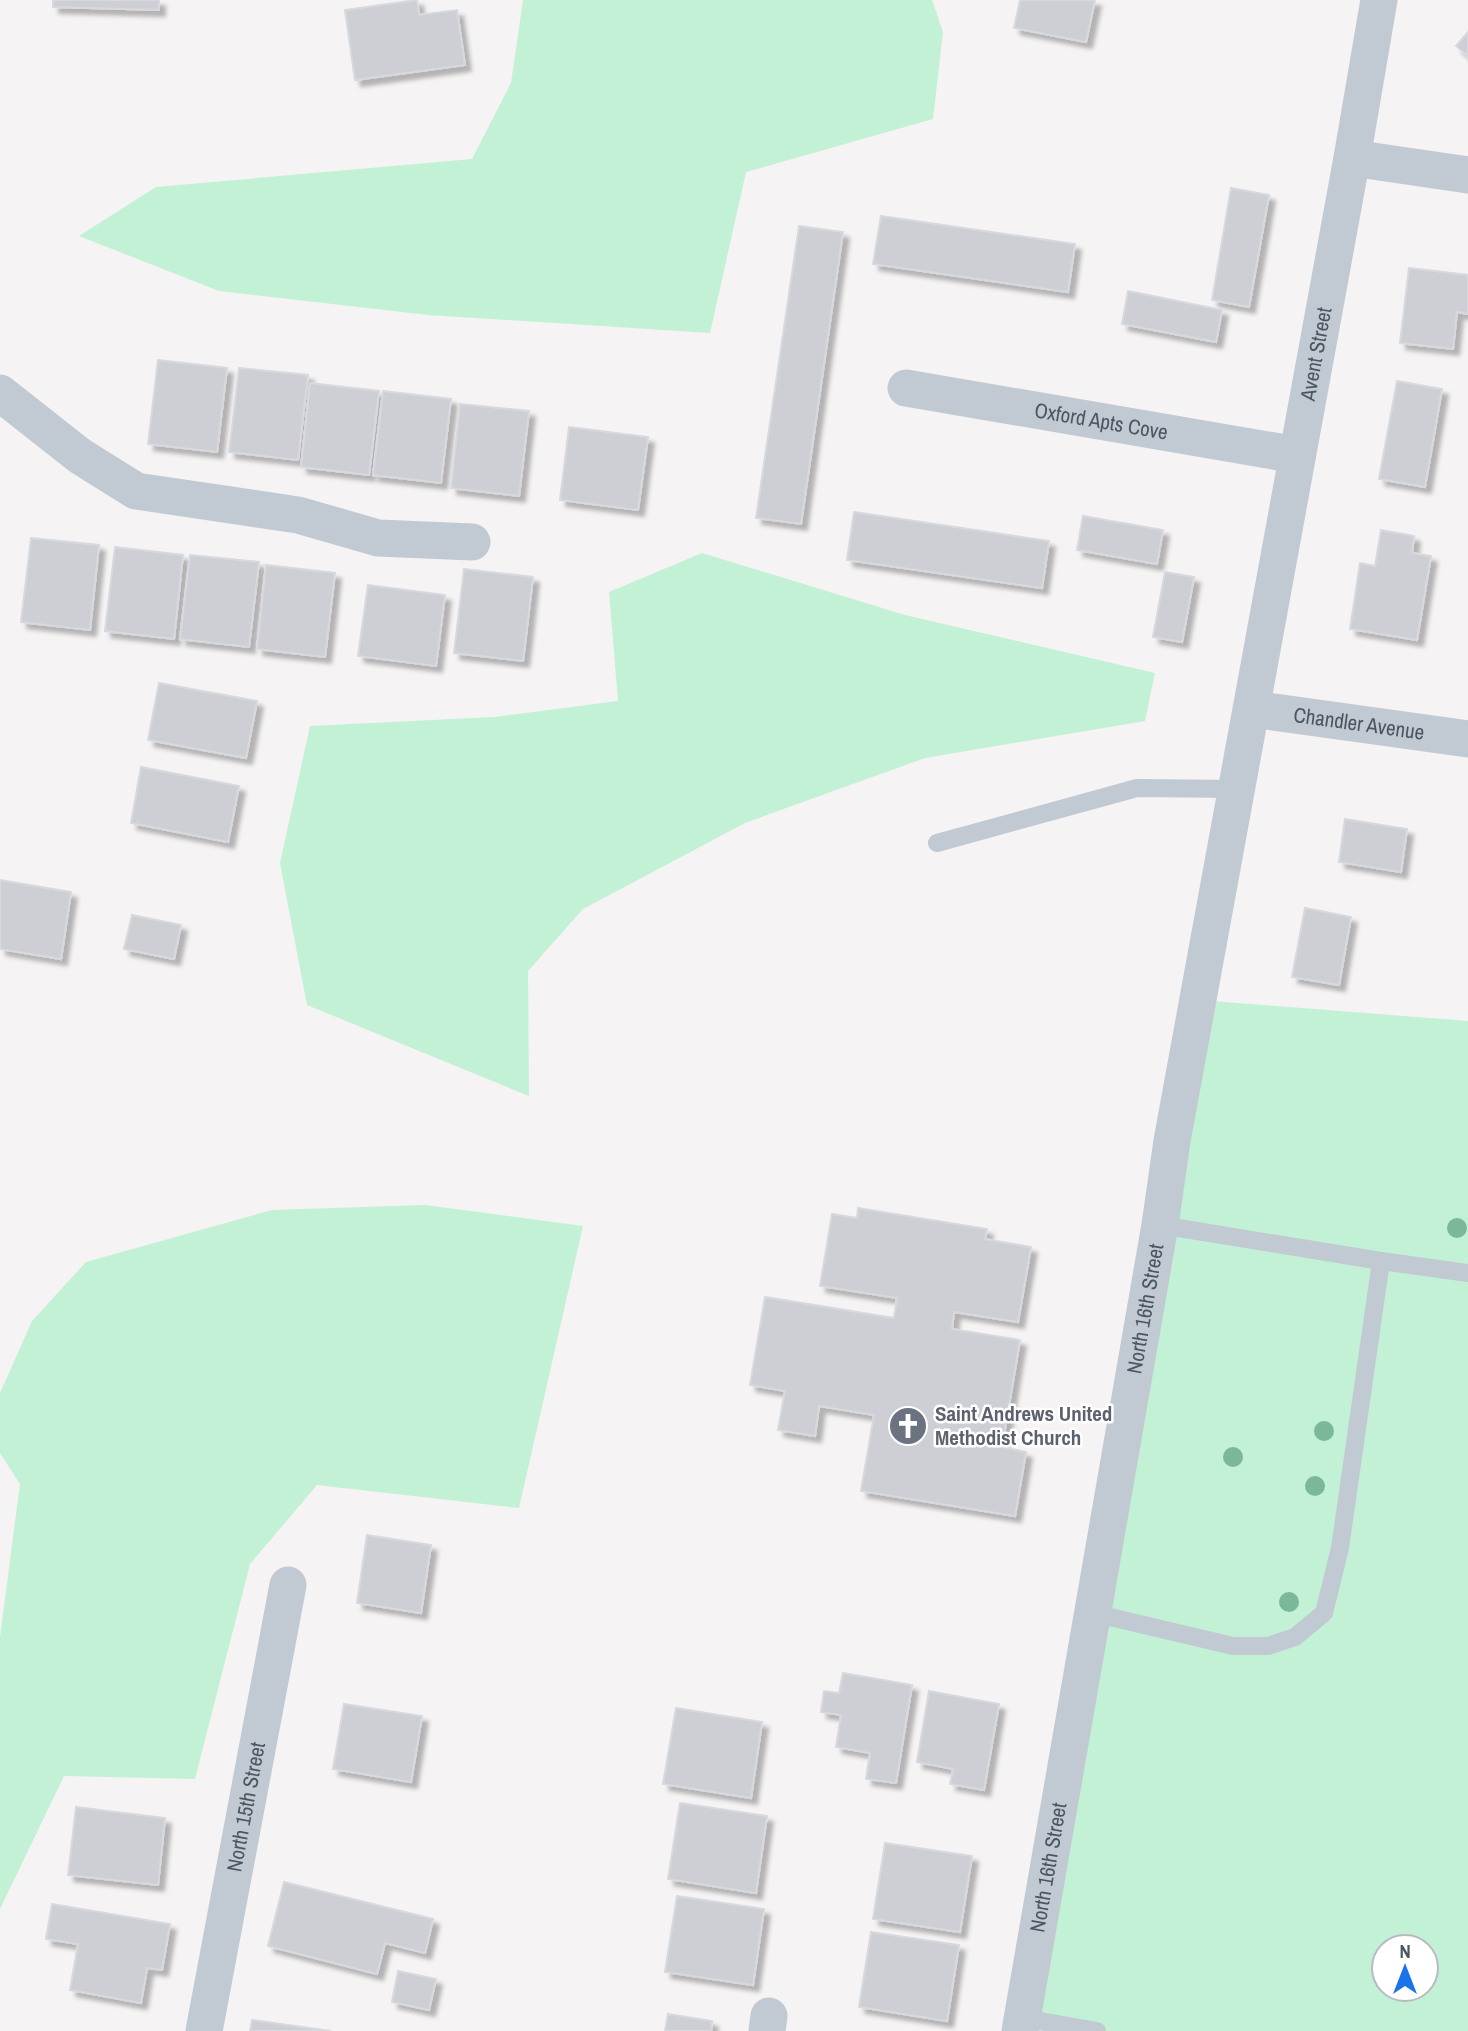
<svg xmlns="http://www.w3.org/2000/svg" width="1468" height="2031" viewBox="0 0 1468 2031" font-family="'Archivo Narrow',sans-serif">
<defs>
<filter id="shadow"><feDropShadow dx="6" dy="6" stdDeviation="2" flood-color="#0004"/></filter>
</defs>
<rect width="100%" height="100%" fill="#f5f3f3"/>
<g fill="#c3f1d5" fill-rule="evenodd">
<path d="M 523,0 L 932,0 L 943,32 L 933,119 L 746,172 L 710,333 L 428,315 L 219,291 L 79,236 L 156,187 L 472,159 L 511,83 Z"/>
<path d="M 702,553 L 905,615 L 1155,673 L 1145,721 L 925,758 L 745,823 L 583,909 L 528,971 L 529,1096 L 307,1005 L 280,863 L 310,726 L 494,717 L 618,701 L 609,592 Z"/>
<path d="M 1199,1000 L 1468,1021 L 1468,2031 L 1020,2031 ZM 1384,1947 L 1426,1947 L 1426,1989 L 1384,1989 Z"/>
<path d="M 425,1205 L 583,1226 L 519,1508 L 317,1485 L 250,1564 L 195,1779 L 64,1776 L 0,1909 L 0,1637 L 20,1484 L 0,1453 L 0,1393 L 32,1321 L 86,1262 L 272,1210 Z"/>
</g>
<g fill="#cdcfd5" stroke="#d7d9de" stroke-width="2" filter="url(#shadow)">
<path d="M 53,0 L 159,0 L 159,10 L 53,7 Z"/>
<path d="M 417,0 L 419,15 L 457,10 L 465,65 L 355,80 L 345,10 Z"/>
<path d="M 1020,0 L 1095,0 L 1086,42 L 1014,28 Z"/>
<path d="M 1468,32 L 1468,56 L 1456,46 Z"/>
<path d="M 1231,188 L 1269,195 L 1249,307 L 1212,300 Z"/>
<path d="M 881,216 L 1075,244 L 1068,292 L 873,264 Z"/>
<path d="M 799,226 L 843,232 L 801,524 L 756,518 Z"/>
<path d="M 1409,268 L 1468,275 L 1468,314 L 1457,312 L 1453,349 L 1400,343 Z"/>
<path d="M 1128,291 L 1222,310 L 1216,342 L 1122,324 Z"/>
<path d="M 158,360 L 227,368 L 217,452 L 148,444 Z"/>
<path d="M 239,368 L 308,375 L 298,460 L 229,452 Z"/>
<path d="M 1397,381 L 1442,389 L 1425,487 L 1379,479 Z"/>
<path d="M 310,383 L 379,391 L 369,475 L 301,467 Z"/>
<path d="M 383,391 L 451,399 L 441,483 L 373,475 Z"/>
<path d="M 460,404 L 529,411 L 519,496 L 451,488 Z"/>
<path d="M 569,427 L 648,437 L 638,510 L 560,500 Z"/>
<path d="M 854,512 L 1049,541 L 1042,588 L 847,560 Z"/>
<path d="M 1083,516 L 1163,530 L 1157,564 L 1077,550 Z"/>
<path d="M 1381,530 L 1414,536 L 1412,553 L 1431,556 L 1417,640 L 1350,629 L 1360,563 L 1375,566 Z"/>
<path d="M 31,538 L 99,545 L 90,630 L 21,622 Z"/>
<path d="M 115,547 L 183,555 L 174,639 L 105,631 Z"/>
<path d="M 190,555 L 259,562 L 249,647 L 180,639 Z"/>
<path d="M 266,565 L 335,573 L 325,657 L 257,649 Z"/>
<path d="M 464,569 L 533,577 L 523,661 L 454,653 Z"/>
<path d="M 1165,572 L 1194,577 L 1182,642 L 1153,637 Z"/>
<path d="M 368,585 L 445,595 L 436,666 L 358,656 Z"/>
<path d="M 159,683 L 257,701 L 246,758 L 148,740 Z"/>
<path d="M 141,767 L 239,786 L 228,842 L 131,823 Z"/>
<path d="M 1345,819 L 1407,829 L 1401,872 L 1339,862 Z"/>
<path d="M 0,880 L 71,892 L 61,959 L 0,949 Z"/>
<path d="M 1305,908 L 1351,917 L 1339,985 L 1292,977 Z"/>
<path d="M 132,915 L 181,925 L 174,959 L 124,949 Z"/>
<path d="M 858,1208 L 987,1229 L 985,1239 L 1031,1247 L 1018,1322 L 954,1312 L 952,1329 L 1020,1340 L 1002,1447 L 1026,1452 L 1015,1516 L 861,1491 L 874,1415 L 819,1406 L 815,1436 L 778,1430 L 785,1391 L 750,1385 L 765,1297 L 894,1318 L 897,1298 L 820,1286 L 832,1214 L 857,1218 Z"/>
<path d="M 367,1535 L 431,1545 L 421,1613 L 357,1603 Z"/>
<path d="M 843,1673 L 912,1685 L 896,1783 L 866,1779 L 870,1753 L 836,1747 L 841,1715 L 821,1712 L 824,1691 L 839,1693 Z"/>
<path d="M 929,1691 L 999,1704 L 984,1790 L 950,1784 L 953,1769 L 917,1762 Z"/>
<path d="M 344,1704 L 422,1716 L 411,1782 L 333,1769 Z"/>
<path d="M 676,1708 L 762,1722 L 751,1798 L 663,1784 Z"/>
<path d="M 680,1803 L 767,1816 L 756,1893 L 668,1879 Z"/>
<path d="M 76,1807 L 165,1818 L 158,1885 L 68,1875 Z"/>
<path d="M 885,1843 L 972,1856 L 960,1932 L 873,1919 Z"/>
<path d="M 284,1882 L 433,1919 L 425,1953 L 385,1943 L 377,1974 L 268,1946 Z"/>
<path d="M 677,1896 L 764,1909 L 753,1985 L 665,1972 Z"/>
<path d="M 52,1904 L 170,1924 L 162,1970 L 147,1968 L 141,2003 L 70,1990 L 78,1944 L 46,1939 Z"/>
<path d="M 871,1932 L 959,1945 L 947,2021 L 859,2007 Z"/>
<path d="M 398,1971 L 436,1979 L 429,2010 L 392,2002 Z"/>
<path d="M 668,2014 L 712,2021 L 711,2031 L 665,2031 Z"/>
<path d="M 252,2020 L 331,2031 L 250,2031 Z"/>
</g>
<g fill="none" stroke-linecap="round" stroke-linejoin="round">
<g stroke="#c1cad2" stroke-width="18">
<path d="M 937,843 L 1137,788 L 1237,789"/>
<path d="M 1160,1225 L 1381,1261 L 1468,1273"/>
<path d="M 1093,1613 L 1233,1646 L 1268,1646 L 1295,1637 L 1324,1613 L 1340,1548 L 1381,1261"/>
<path d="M 1023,2018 L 1097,2031"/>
</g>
<g stroke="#c1cad2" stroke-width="37">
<path d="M 1352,158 L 1468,175"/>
<path id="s1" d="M 906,388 L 1297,455"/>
<path d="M 0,393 L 80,456 L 136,491 L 298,515 L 378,538 L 472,542"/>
<path id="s2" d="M 1252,709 L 1468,739"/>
<path id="s3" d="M 204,2031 L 288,1585"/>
<path d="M 767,2031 L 769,2016"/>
<path id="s4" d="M 1020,2031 L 1160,1225 L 1172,1141 L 1352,158 L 1379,0"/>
</g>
</g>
<g fill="#7bb799">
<circle cx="1457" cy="1228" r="10"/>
<circle cx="1324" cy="1431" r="10"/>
<circle cx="1233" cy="1457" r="10"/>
<circle cx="1315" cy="1486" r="10"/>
<circle cx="1289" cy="1602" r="10"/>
</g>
<defs>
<symbol id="church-disc" viewBox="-11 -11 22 22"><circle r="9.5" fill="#6b7280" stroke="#fff"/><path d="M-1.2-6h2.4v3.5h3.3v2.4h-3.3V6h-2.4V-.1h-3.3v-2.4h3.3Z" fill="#fff"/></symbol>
</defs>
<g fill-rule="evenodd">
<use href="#church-disc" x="886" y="1404" width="44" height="44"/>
</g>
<g text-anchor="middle" stroke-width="5" stroke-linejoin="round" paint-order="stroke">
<g font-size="21" fill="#4a5661" stroke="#fff">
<text dy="7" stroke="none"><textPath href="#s4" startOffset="1703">Avent Street</textPath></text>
<text dy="7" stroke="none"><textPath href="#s1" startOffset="198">Oxford Apts Cove</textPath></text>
<text dy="7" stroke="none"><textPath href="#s2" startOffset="108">Chandler Avenue</textPath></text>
<text dy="7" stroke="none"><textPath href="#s4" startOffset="733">North 16th Street</textPath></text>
<text dy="7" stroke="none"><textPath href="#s3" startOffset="228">North 15th Street</textPath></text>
<text dy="7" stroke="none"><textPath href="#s4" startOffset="166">North 16th Street</textPath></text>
</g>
<g font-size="21" font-weight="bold" fill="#5b616d" stroke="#fff" text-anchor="start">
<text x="935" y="1421">Saint Andrews United<tspan x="935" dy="24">Methodist Church</tspan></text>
</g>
</g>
<g transform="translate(1405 1968)"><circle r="33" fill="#ffffff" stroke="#b7bbc0" stroke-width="2"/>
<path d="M0-5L12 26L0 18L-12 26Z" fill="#1a73e8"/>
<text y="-10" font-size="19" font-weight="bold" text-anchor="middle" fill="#4a5661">N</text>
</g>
</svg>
